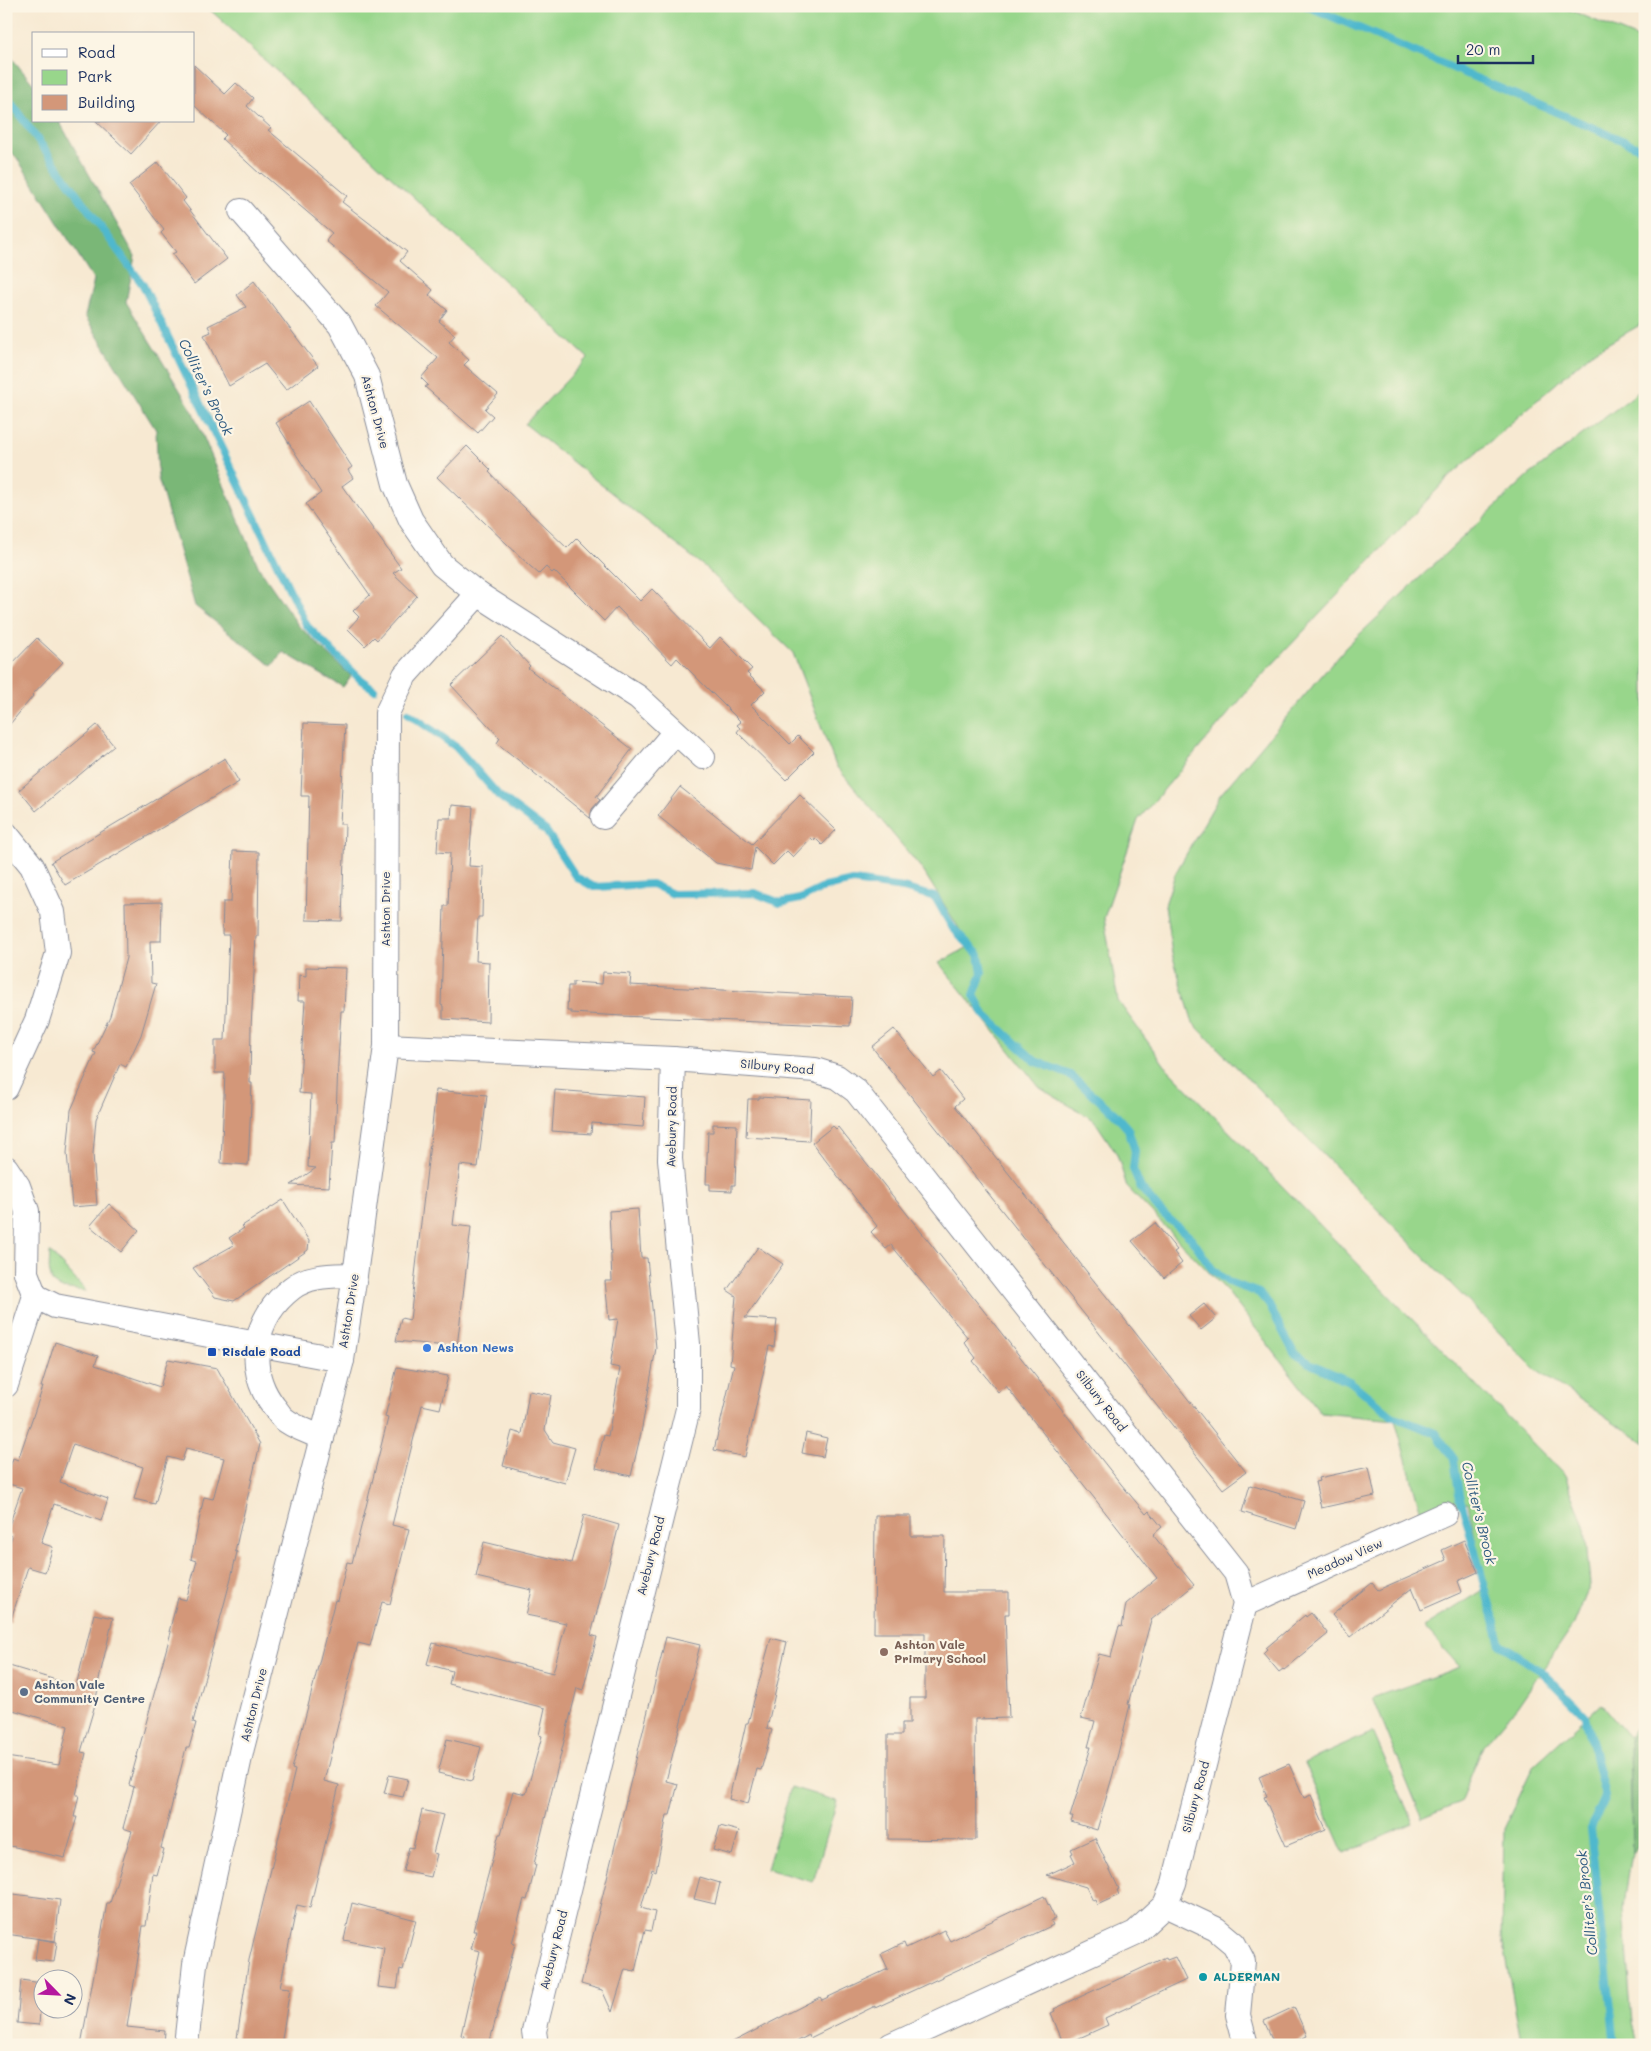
<svg xmlns="http://www.w3.org/2000/svg" width="1651" height="2051" viewBox="0 0 1651 2051" font-family="Mali,sans-serif">
<rect width="100%" height="100%" fill="#fcf5e5"/>
<filter id="ink" filterUnits="userSpaceOnUse"><feTurbulence type="fractalNoise" baseFrequency=".02" numOctaves="2"/><feDisplacementMap in="SourceGraphic" scale="10" xChannelSelector="R" yChannelSelector="G"/><feConvolveMatrix kernelMatrix="1 2 1 2 8 2 1 2 1" color-interpolation-filters="sRGB"/></filter>
<filter id="wash" filterUnits="userSpaceOnUse"><feTurbulence type="fractalNoise" baseFrequency=".0096" numOctaves="4" result="noise"/><feDisplacementMap in="SourceGraphic" scale="20" xChannelSelector="R" yChannelSelector="G"/><feGaussianBlur stdDeviation="1.12" result="paint"/><feColorMatrix in="noise" values="0 0 0 0 0 0 0 0 0 0 0 0 0 0 0 0 0 1.4 0 .05"/><feComposite in="paint" operator="in"/></filter>
<g filter="url(#wash)">
<rect width="100%" height="100%" fill="#f7e9d2"/>
<g fill="#98d68b" stroke="#5a8274">
<path d="M 206,6 L 1560,6 L 1645,41 L 1645,322 L 1590,354 L 1448,478 L 1252,686 L 1138,820 L 1104,918 L 1118,1001 L 1166,1067 L 1565,1476 L 1585,1528 L 1590,1585 L 1574,1624 L 1517,1707 L 1483,1746 L 1460,1802 L 1422,1818 L 1373,1698 L 1460,1667 L 1424,1627 L 1485,1589 L 1468,1503 L 1421,1513 L 1395,1420 L 1321,1413 L 1226,1290 L 1127,1187 L 1117,1154 L 1094,1120 L 1040,1088 L 939,963 L 970,946 L 922,869 L 836,766 L 793,653 L 706,568 L 525,424 L 588,358 Z"/>
<path d="M 1645,387 L 1645,1443 L 1536,1370 L 1193,1023 L 1172,954 L 1165,905 L 1175,874 L 1220,795 L 1346,647 L 1528,476 Z"/>
<path d="M 50,1252 L 86,1291 L 60,1288 L 52,1282 L 49,1269 Z"/>
<path d="M 1601,1704 L 1629,1737 L 1645,1713 L 1645,1732 L 1630,1738 L 1632,1854 L 1623,1909 L 1632,2022 L 1637,2045 L 1522,2045 L 1502,1939 L 1504,1829 L 1534,1765 Z"/>
<path d="M 1373,1732 L 1413,1823 L 1344,1854 L 1304,1763 Z"/>
<path d="M 791,1787 L 837,1801 L 813,1882 L 767,1869 Z"/>
</g>
<g fill="#7ab777" stroke="#4a736a">
<path d="M 6,51 L 34,85 L 34,121 L 59,121 L 135,256 L 126,302 L 192,410 L 259,568 L 298,625 L 351,676 L 343,687 L 283,652 L 272,666 L 195,606 L 158,478 L 156,430 L 85,316 L 94,280 L 17,158 L 6,147 Z"/>
<path d="M 1645,1732 L 1645,1838 L 1632,1854 L 1630,1737 Z"/>
</g>
<g fill="none" stroke-linecap="round" stroke-linejoin="round">
<g stroke="#4fb8cd" stroke-width="8">
<path d="M 1307,6 L 1645,150"/>
<path d="M 6,96 L 143,285 L 307,626 L 361,680 L 374,689"/>
<path d="M 408,713 L 456,747 L 499,796 L 546,831 L 576,877 L 594,887 L 652,884 L 673,894 L 755,893 L 780,903 L 800,899 L 825,887 L 853,881 L 903,888 L 935,897 L 952,927 L 979,955 L 982,973 L 974,995 L 984,1014 L 1035,1061 L 1070,1075 L 1114,1113 L 1128,1129 L 1135,1151 L 1133,1169 L 1141,1188 L 1160,1211 L 1192,1239 L 1213,1270 L 1228,1282 L 1259,1293 L 1269,1305 L 1294,1353 L 1311,1364 L 1351,1382 L 1392,1416 L 1436,1433 L 1454,1459 L 1459,1494 L 1501,1645 L 1541,1671 L 1585,1716 L 1605,1796 L 1591,1829 L 1615,2045"/>
</g>
</g>
<g id="blocks">
<g fill="#d39779">
<path d="M 194,65 L 225,94 L 236,83 L 253,98 L 247,106 L 271,128 L 268,130 L 347,196 L 342,202 L 407,252 L 400,261 L 433,290 L 429,295 L 447,310 L 439,321 L 455,335 L 449,342 L 469,360 L 464,365 L 498,394 L 485,409 L 493,416 L 478,433 L 425,387 L 428,385 L 421,378 L 438,358 L 376,306 L 388,292 L 326,241 L 332,233 L 261,173 L 260,174 L 222,139 L 226,135 L 194,105 Z"/>
<path d="M 96,121 L 161,121 L 131,154 Z"/>
<path d="M 158,162 L 186,198 L 183,201 L 227,259 L 194,284 L 172,254 L 176,252 L 161,233 L 164,230 L 129,185 Z"/>
<path d="M 254,281 L 318,366 L 286,390 L 265,364 L 229,386 L 204,335 L 211,332 L 208,326 L 246,307 L 237,295 Z"/>
<path d="M 309,401 L 352,467 L 348,470 L 353,478 L 342,486 L 401,568 L 393,573 L 417,596 L 377,640 L 374,637 L 365,646 L 348,629 L 359,617 L 353,611 L 370,595 L 306,504 L 321,493 L 276,423 Z"/>
<path d="M 467,446 L 491,470 L 489,472 L 505,489 L 567,548 L 577,538 L 640,601 L 652,589 L 710,648 L 720,637 L 752,669 L 747,673 L 765,691 L 751,705 L 790,744 L 798,736 L 814,752 L 786,780 L 737,732 L 740,728 L 737,725 L 741,722 L 677,658 L 672,664 L 617,607 L 604,621 L 554,571 L 552,573 L 546,567 L 539,574 L 530,566 L 437,477 Z"/>
<path d="M 502,636 L 530,666 L 528,668 L 632,749 L 596,797 L 600,800 L 592,809 L 590,818 L 497,743 L 500,738 L 451,685 Z"/>
<path d="M 37,638 L 63,662 L 32,695 L 33,696 L 6,729 L 6,670 Z"/>
<path d="M 304,723 L 345,725 L 340,824 L 345,824 L 342,921 L 306,920 L 309,796 L 301,796 Z"/>
<path d="M 97,725 L 114,746 L 36,811 L 19,790 Z"/>
<path d="M 225,758 L 239,782 L 65,885 L 51,862 Z"/>
<path d="M 680,787 L 752,844 L 800,795 L 836,830 L 822,845 L 815,838 L 814,841 L 811,838 L 793,857 L 787,851 L 773,865 L 755,847 L 751,870 L 716,863 L 658,816 Z"/>
<path d="M 452,805 L 473,807 L 469,866 L 483,867 L 482,917 L 478,917 L 476,961 L 489,962 L 488,1022 L 443,1019 L 443,1006 L 441,1005 L 444,906 L 448,906 L 450,853 L 437,852 L 439,818 L 451,818 Z"/>
<path d="M 233,851 L 259,852 L 258,936 L 256,936 L 251,1027 L 250,1083 L 252,1083 L 248,1165 L 221,1163 L 225,1073 L 215,1073 L 215,1040 L 225,1040 L 229,935 L 222,935 L 223,902 L 231,902 Z"/>
<path d="M 162,902 L 161,941 L 150,941 L 151,983 L 156,984 L 141,1035 L 126,1067 L 120,1064 L 96,1119 L 93,1154 L 97,1205 L 72,1207 L 67,1153 L 71,1110 L 96,1053 L 93,1052 L 110,1016 L 126,958 L 125,903 Z"/>
<path d="M 306,967 L 346,968 L 344,1011 L 341,1011 L 338,1063 L 335,1143 L 332,1143 L 329,1187 L 291,1185 L 316,1168 L 308,1167 L 311,1094 L 299,1093 L 305,1001 L 298,1001 L 299,975 L 306,976 Z"/>
<path d="M 603,972 L 631,974 L 630,985 L 852,997 L 850,1026 L 622,1016 L 571,1013 L 571,1011 L 567,1011 L 568,986 L 573,986 L 573,982 L 602,984 Z"/>
<path d="M 894,1029 L 933,1077 L 941,1071 L 963,1099 L 955,1106 L 1246,1472 L 1223,1489 L 872,1047 Z"/>
<path d="M 436,1090 L 487,1095 L 478,1167 L 460,1165 L 453,1225 L 471,1227 L 457,1347 L 396,1341 L 401,1318 L 410,1320 Z"/>
<path d="M 555,1090 L 645,1097 L 643,1127 L 592,1123 L 591,1134 L 552,1131 Z"/>
<path d="M 759,1097 L 811,1100 L 809,1141 L 746,1137 L 748,1099 L 759,1099 Z"/>
<path d="M 713,1124 L 737,1125 L 735,1185 L 732,1185 L 732,1191 L 710,1190 L 710,1184 L 706,1184 L 708,1132 L 713,1132 Z"/>
<path d="M 833,1126 L 836,1129 L 838,1127 L 1121,1484 L 1146,1514 L 1149,1511 L 1162,1527 L 1153,1535 L 1194,1585 L 1151,1620 L 1128,1704 L 1130,1705 L 1113,1774 L 1097,1830 L 1071,1822 L 1073,1817 L 1070,1817 L 1091,1747 L 1088,1747 L 1095,1721 L 1081,1718 L 1099,1654 L 1111,1657 L 1119,1626 L 1122,1627 L 1126,1604 L 1157,1578 L 1006,1386 L 998,1392 L 973,1361 L 976,1358 L 964,1342 L 968,1338 L 922,1282 L 891,1245 L 886,1249 L 871,1232 L 877,1226 L 812,1143 Z"/>
<path d="M 283,1200 L 309,1241 L 308,1250 L 234,1301 L 215,1297 L 193,1268 L 234,1245 L 229,1238 L 244,1228 L 242,1226 Z"/>
<path d="M 109,1204 L 139,1230 L 121,1252 L 90,1226 Z"/>
<path d="M 638,1209 L 641,1258 L 647,1258 L 656,1348 L 641,1433 L 631,1476 L 596,1468 L 604,1435 L 608,1436 L 620,1368 L 610,1366 L 618,1319 L 609,1320 L 605,1281 L 612,1281 L 609,1211 Z"/>
<path d="M 1155,1223 L 1177,1250 L 1174,1252 L 1182,1263 L 1164,1278 L 1132,1241 Z"/>
<path d="M 758,1247 L 783,1264 L 745,1318 L 777,1320 L 774,1347 L 769,1346 L 745,1457 L 714,1450 L 734,1365 L 730,1364 L 736,1296 L 727,1290 Z"/>
<path d="M 1204,1304 L 1216,1318 L 1201,1330 L 1189,1316 Z"/>
<path d="M 55,1342 L 98,1356 L 95,1365 L 160,1387 L 168,1359 L 217,1368 L 260,1444 L 235,1551 L 237,1552 L 231,1578 L 193,1722 L 196,1723 L 189,1748 L 186,1748 L 161,1848 L 164,1849 L 157,1875 L 153,1874 L 146,1926 L 143,1926 L 127,2027 L 165,2031 L 164,2045 L 81,2045 L 107,1903 L 110,1903 L 132,1831 L 123,1828 L 134,1787 L 129,1785 L 165,1654 L 171,1632 L 169,1632 L 178,1598 L 186,1600 L 197,1561 L 191,1559 L 204,1497 L 213,1499 L 224,1458 L 186,1448 L 182,1461 L 168,1457 L 155,1504 L 134,1499 L 143,1467 L 73,1444 L 60,1482 L 108,1499 L 101,1521 L 54,1504 L 41,1543 L 53,1547 L 45,1572 L 28,1567 L 10,1622 L 6,1622 L 6,1553 L 12,1536 L 6,1534 L 22,1488 L 6,1483 L 6,1480 L 13,1458 L 18,1460 L 43,1387 L 41,1387 Z"/>
<path d="M 397,1367 L 448,1376 L 440,1409 L 422,1405 L 392,1525 L 409,1529 L 390,1604 L 382,1602 L 370,1646 L 358,1643 L 330,1757 L 324,1781 L 339,1785 L 310,1908 L 297,1905 L 280,1987 L 290,1988 L 281,2045 L 236,2045 L 249,1960 L 295,1770 L 292,1769 L 335,1600 L 338,1601 L 347,1562 L 352,1563 L 388,1418 L 385,1417 Z"/>
<path d="M 529,1391 L 551,1395 L 545,1430 L 553,1442 L 575,1448 L 565,1483 L 503,1466 L 512,1431 L 522,1434 Z"/>
<path d="M 806,1433 L 827,1438 L 823,1457 L 802,1453 Z"/>
<path d="M 1369,1467 L 1375,1496 L 1321,1508 L 1315,1482 L 1320,1481 L 1319,1478 Z"/>
<path d="M 1250,1485 L 1304,1501 L 1296,1529 L 1242,1512 Z"/>
<path d="M 584,1515 L 619,1525 L 591,1635 L 597,1637 L 583,1690 L 577,1688 L 534,1864 L 536,1865 L 527,1900 L 524,1899 L 512,1943 L 515,1944 L 489,2045 L 480,2045 L 463,2041 L 464,2036 L 461,2035 L 480,1951 L 471,1949 L 476,1931 L 473,1931 L 499,1834 L 501,1834 L 513,1791 L 526,1794 L 542,1736 L 539,1735 L 545,1708 L 449,1684 L 452,1671 L 427,1664 L 433,1643 L 553,1673 L 566,1623 L 526,1615 L 532,1590 L 476,1577 L 484,1542 L 571,1563 Z"/>
<path d="M 875,1516 L 911,1516 L 911,1536 L 945,1536 L 944,1592 L 1009,1592 L 1009,1614 L 1005,1614 L 1009,1718 L 975,1719 L 976,1840 L 888,1839 L 888,1735 L 902,1735 L 902,1723 L 910,1723 L 910,1698 L 925,1698 L 925,1633 L 874,1633 Z"/>
<path d="M 1464,1540 L 1478,1572 L 1458,1581 L 1462,1592 L 1421,1610 L 1412,1588 L 1350,1637 L 1332,1615 L 1372,1583 L 1378,1590 L 1446,1560 L 1442,1550 Z"/>
<path d="M 1311,1613 L 1328,1634 L 1284,1670 L 1283,1669 L 1279,1672 L 1263,1653 L 1267,1649 L 1266,1648 L 1305,1615 L 1306,1617 Z"/>
<path d="M 94,1614 L 113,1618 L 98,1684 L 99,1684 L 94,1708 L 81,1752 L 86,1753 L 76,1795 L 79,1795 L 74,1817 L 77,1817 L 65,1858 L 6,1845 L 6,1757 L 59,1765 L 68,1726 L 6,1708 L 6,1665 L 76,1686 Z"/>
<path d="M 666,1637 L 700,1645 L 666,1781 L 678,1784 L 670,1815 L 667,1815 L 656,1871 L 652,1869 L 641,1908 L 655,1912 L 651,1931 L 645,1930 L 635,1971 L 625,1969 L 612,2012 L 602,1990 L 581,1984 Z"/>
<path d="M 771,1638 L 787,1642 L 767,1728 L 772,1730 L 761,1770 L 757,1769 L 748,1804 L 729,1799 L 746,1723 L 748,1723 L 753,1704 Z"/>
<path d="M 447,1739 L 481,1747 L 472,1781 L 438,1773 Z"/>
<path d="M 1289,1764 L 1304,1798 L 1311,1795 L 1326,1829 L 1286,1846 L 1264,1797 L 1267,1796 L 1259,1777 Z"/>
<path d="M 389,1775 L 408,1779 L 403,1797 L 384,1793 Z"/>
<path d="M 422,1810 L 443,1815 L 433,1853 L 437,1854 L 431,1877 L 403,1871 L 409,1847 L 413,1848 Z"/>
<path d="M 720,1826 L 739,1831 L 732,1855 L 713,1850 Z"/>
<path d="M 1095,1838 L 1119,1889 L 1117,1890 L 1119,1895 L 1097,1905 L 1095,1900 L 1093,1901 L 1086,1887 L 1047,1875 L 1075,1862 L 1071,1854 L 1073,1853 L 1071,1849 Z"/>
<path d="M 700,1877 L 720,1883 L 715,1904 L 694,1899 Z"/>
<path d="M 6,1893 L 60,1900 L 55,1941 L 6,1934 Z"/>
<path d="M 1044,1896 L 1055,1919 L 1051,1921 L 1053,1925 L 1007,1947 L 875,2008 L 875,2006 L 810,2038 L 809,2035 L 791,2045 L 727,2045 L 820,1997 L 822,2000 L 888,1969 L 881,1954 L 904,1943 L 906,1948 L 944,1930 L 950,1941 Z"/>
<path d="M 352,1903 L 416,1920 L 403,1970 L 400,1969 L 397,1989 L 378,1987 L 384,1948 L 344,1940 Z"/>
<path d="M 38,1939 L 57,1942 L 54,1962 L 35,1960 Z"/>
<path d="M 1166,1957 L 1167,1960 L 1175,1957 L 1186,1980 L 1105,2018 L 1108,2025 L 1064,2045 L 1051,2013 L 1055,2011 L 1054,2009 Z"/>
<path d="M 21,1980 L 42,1983 L 39,2025 L 17,2023 Z"/>
<path d="M 1294,2007 L 1307,2036 L 1288,2045 L 1275,2045 L 1264,2021 Z"/>
</g>
</g>
</g>
<g filter="url(#ink)">
<use href="#blocks" fill-opacity="0" stroke="#898c98" stroke-width="1"/>
<g fill="none" stroke-linecap="round" stroke-linejoin="round">
<defs>
<g id="street">
<path d="M 241,211 L 340,325 L 367,376 L 395,484 L 411,520 L 442,565 L 478,594 L 638,697 L 703,757"/>
<path d="M 603,817 L 675,732"/>
<path d="M 6,834 L 32,866 L 53,912 L 58,953 L 37,1020 L 6,1088"/>
<path d="M 386,1046 L 673,1059 L 815,1070 L 837,1077 L 856,1091 L 1236,1573 L 1245,1604 L 1174,1883 L 1165,1905 L 1135,1933 L 891,2045"/>
<path d="M 6,1168 L 18,1186 L 27,1211 L 26,1273 L 35,1296 L 6,1385"/>
<path d="M 35,1296 L 55,1306 L 342,1360"/>
<path d="M 322,1438 C 310,1432 293,1427 284,1419 C 280,1416 277,1410 274,1407 C 244,1368 254,1317 292,1288 C 310,1274 334,1276 355,1275"/>
<path d="M 1245,1604 L 1445,1514"/>
<path d="M 1165,1905 L 1216,1929 L 1234,1944 L 1243,1961 L 1238,2015 L 1246,2045"/>
<path d="M 186,2045 L 195,1964 L 242,1748 L 342,1360 L 355,1275 L 386,1046 L 387,713 L 405,675 L 478,594"/>
<path d="M 536,2045 L 534,2031 L 688,1409 L 688,1344 L 670,1159 L 673,1059"/>
</g>
</defs>
<use href="#street" stroke="#898c98" stroke-width="26"/>
<use href="#street" stroke="#fff" stroke-width="24"/>
</g>
</g>
<circle fill="#3f7fe0" stroke="#fcf5e5" stroke-width="2" cx="427" cy="1348" r="5"/>
<rect fill="#1a4fb4" stroke="#fcf5e5" stroke-width="2" x="207" y="1347" width="10" height="10" rx="2.5"/>
<circle fill="#8d6e63" stroke="#fcf5e5" stroke-width="2" cx="884" cy="1652" r="5"/>
<circle fill="#5c6f8a" stroke="#fcf5e5" stroke-width="2" cx="24" cy="1692" r="5"/>
<circle fill="#0f9aa8" stroke="#fcf5e5" stroke-width="2" cx="1203" cy="1977" r="5"/>
<g text-anchor="middle" stroke-width="4.5" stroke-linejoin="round" paint-order="stroke">
<g font-size="12" fill="#1b2f5e" stroke="#fcf5e5">
<text transform="translate(375 412) rotate(75)" y="4">Ashton Drive</text>
<text transform="translate(386 909) rotate(-90)" y="4">Ashton Drive</text>
<text transform="translate(777 1067) rotate(5)" y="4">Silbury Road</text>
<text transform="translate(672 1127) rotate(-89)" y="4">Avebury Road</text>
<text transform="translate(349 1311) rotate(-81)" y="4">Ashton Drive</text>
<text transform="translate(1101 1401) rotate(52)" y="4">Silbury Road</text>
<text transform="translate(651 1556) rotate(-76)" y="4">Avebury Road</text>
<text transform="translate(1345 1559) rotate(-24)" y="4">Meadow View</text>
<text transform="translate(254 1705) rotate(-76)" y="4">Ashton Drive</text>
<text transform="translate(1196 1797) rotate(-75)" y="4">Silbury Road</text>
<text transform="translate(554 1950) rotate(-76)" y="4">Avebury Road</text>
</g>
<g font-size="12" font-weight="bold" fill="#366cbe" stroke="#fcf5e5" text-anchor="start">
<text x="437" y="1352">Ashton News</text>
</g>
<g font-size="12" font-weight="bold" fill="#164399" stroke="#fcf5e5" text-anchor="start">
<text x="222" y="1356">Risdale Road</text>
</g>
<g font-size="12" font-weight="bold" fill="#785e54" stroke="#fcf5e5" text-anchor="start">
<text x="894" y="1649">Ashton Vale<tspan x="894" dy="14">Primary School</tspan></text>
</g>
<g font-size="12" font-weight="bold" fill="#4e5e75" stroke="#fcf5e5" text-anchor="start">
<text x="34" y="1689">Ashton Vale<tspan x="34" dy="14">Community Centre</tspan></text>
</g>
<g font-size="12" font-weight="bold" fill="#0d838f" stroke="#fcf5e5" text-anchor="start">
<text x="1213" y="1981">ALDERMAN</text>
</g>
<g font-size="14" font-style="italic" fill="#2b587f" stroke="#fcf5e5">
<text transform="translate(206 387) rotate(64)" y="5">Colliter's Brook</text>
<text transform="translate(1479 1513) rotate(76)" y="5">Colliter's Brook</text>
<text transform="translate(1587 1903) rotate(-96)" y="5">Colliter's Brook</text>
</g>
</g>
<rect width="1651" height="2051" fill="none" stroke="#fcf5e5" stroke-width="25"/>
<rect x="32" y="32" width="162" height="90" fill="#fcf5e5" stroke="#a2a6af"/>
<rect x="42" y="49" width="25" height="8" fill="#ffffff" stroke="#a2a6af"/>
<text x="78" y="58" font-size="15" fill="#1b2f5e">Road</text>
<rect x="42" y="70" width="25" height="15" fill="#98d68b" stroke="#a2a6af"/>
<text x="78" y="82" font-size="15" fill="#1b2f5e">Park</text>
<rect x="42" y="95" width="25" height="15" fill="#d39779" stroke="#a2a6af"/>
<text x="78" y="108" font-size="15" fill="#1b2f5e">Building</text>
<g transform="translate(58 1994) rotate(114)"><circle r="24" fill="#fcf5e5" stroke="#a2a6af"/>
<path d="M0-4L9 19L0 12L-9 19Z" fill="#b5179e"/>
<text y="-8" font-size="14" font-weight="bold" text-anchor="middle" fill="#1b2f5e">N</text>
</g>
<path d="M1458 55v8h75v-8" fill="none" stroke="#1b2f5e" stroke-width="2.5"/>
<text x="1466" y="55" font-size="15" fill="#1b2f5e" stroke="#fcf5e5" stroke-width="4" paint-order="stroke">20 m</text>
</svg>
